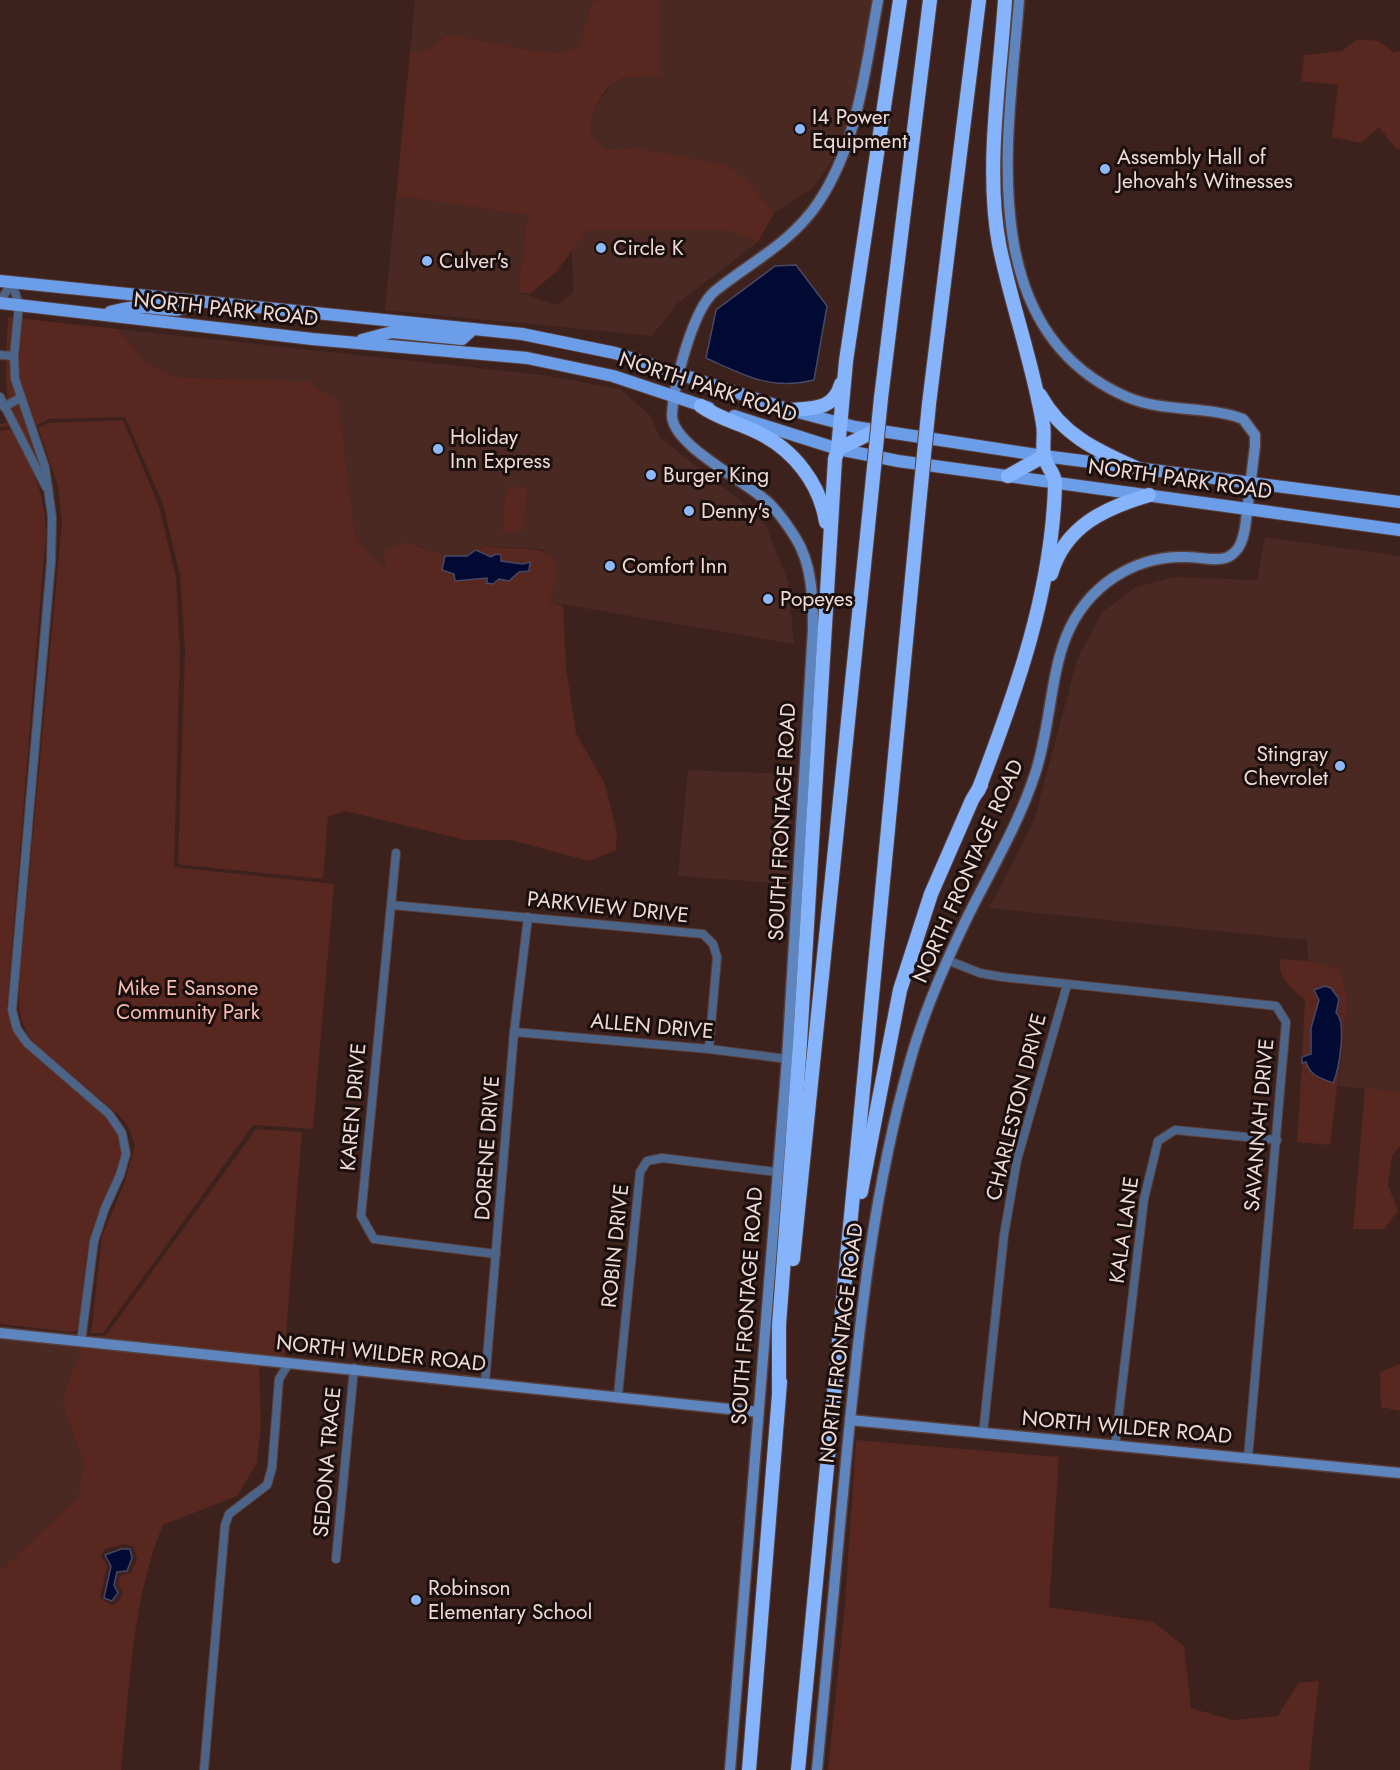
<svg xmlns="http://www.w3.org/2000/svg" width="1400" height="1770" viewBox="0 0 1400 1770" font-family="Jost,sans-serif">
<rect width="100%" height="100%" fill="#3c211d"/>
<g fill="#4a2923" fill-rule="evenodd">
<path d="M 415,0 L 600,0 L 591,2 L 580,45 L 564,53 L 538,52 L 449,34 L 426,50 L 410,52 Z"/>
<path d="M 660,0 L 873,0 L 847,133 L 842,145 L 814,187 L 774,213 L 747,180 L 635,148 L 606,150 L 590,133 L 591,120 L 600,100 L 614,82 L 633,77 L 660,76 Z"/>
<path d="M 396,196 L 527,215 L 520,293 L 557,305 L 573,293 L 572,250 L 587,230 L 726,230 L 758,242 L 677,304 L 652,336 L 385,310 Z"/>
<path d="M 118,329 L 543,375 L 620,389 L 649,414 L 660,438 L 741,501 L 766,526 L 788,581 L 794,644 L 549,602 L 552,557 L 542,549 L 485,546 L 467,556 L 454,557 L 438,555 L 417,545 L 387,571 L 355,538 L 347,485 L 235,379 L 176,377 L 144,361 ZM 507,487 L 527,488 L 525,530 L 503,534 Z"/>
<path d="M 1265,537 L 1400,556 L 1400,1092 L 1338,1086 L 1348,999 L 1339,968 L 1308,961 L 1307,940 L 989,908 L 1034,821 L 1077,660 L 1101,613 L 1136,587 L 1173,577 L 1257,580 Z"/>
<path d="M 688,770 L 792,774 L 789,884 L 678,876 Z"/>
<path d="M 0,1337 L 82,1346 L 61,1401 L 84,1464 L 77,1498 L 0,1571 Z"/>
</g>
<g fill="#572720" fill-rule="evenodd">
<path d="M 600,0 L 660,0 L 660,76 C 647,77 625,75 614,83 C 599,93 591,117 590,133 L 606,150 L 635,148 L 726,165 L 747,180 L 774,213 L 758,242 L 726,230 L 587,230 L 557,271 L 530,294 L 519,293 L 527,215 L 396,196 L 410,52 L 426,50 L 449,34 L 538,52 L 564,53 L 580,45 L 591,2 Z"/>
<path d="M 1358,39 L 1379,41 L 1394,53 L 1400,51 L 1400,149 L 1396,149 L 1379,127 L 1361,143 L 1332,137 L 1338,85 L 1301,81 L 1304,55 L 1342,51 Z"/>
<path d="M 8,317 L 118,329 L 144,361 L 176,377 L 310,382 L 338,402 L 355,538 L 386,570 L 384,551 L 405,542 L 445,556 L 442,569 L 454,574 L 455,580 L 488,578 L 487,583 L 493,584 L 498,579 L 509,581 L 519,572 L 529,570 L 530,562 L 523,564 L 500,561 L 501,555 L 496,554 L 491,557 L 476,550 L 485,546 C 527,553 575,534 549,602 L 563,606 L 566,667 L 576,733 L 605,784 L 617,833 L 616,850 L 589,861 L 511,840 L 465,840 L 345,811 L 328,817 L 323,879 L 182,865 L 178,863 L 185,652 L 180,576 L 163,504 L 125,417 L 48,419 L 34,427 L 54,487 L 57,541 L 16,975 C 14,1004 14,1024 33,1047 L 116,1118 L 123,1126 L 130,1145 L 121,1180 L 98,1236 L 86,1333 L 89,1337 L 106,1335 L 256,1129 L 302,1132 L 284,1358 L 0,1328 L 70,1335 L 81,1332 C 92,1309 89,1260 96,1233 C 103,1205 125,1181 126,1152 C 127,1105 44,1074 22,1037 C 16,1028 14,1017 12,1007 L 50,532 C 48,485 36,469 15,428 L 10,426 L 0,427 L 0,424 L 12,421 C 2,387 7,352 8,317 Z"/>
<path d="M 123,420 L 159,506 L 176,577 L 180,652 L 174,867 L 334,884 L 313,1129 L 253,1125 L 103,1333 L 91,1333 L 102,1236 L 125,1182 L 135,1145 L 127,1125 L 119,1115 L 35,1044 C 17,1022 18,1003 20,975 L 62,522 L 58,486 L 38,428 L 48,423 Z"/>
<path d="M 11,429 C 32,470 44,486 46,532 L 7,1007 C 10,1018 13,1032 20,1041 C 45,1073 118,1108 121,1149 C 124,1177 99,1204 92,1230 C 84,1261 83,1294 79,1326 L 77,1330 L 70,1332 L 0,1324 L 0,431 Z"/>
<path d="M 507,486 L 527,488 L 525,530 L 502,534 Z"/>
<path d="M 1280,959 L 1308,961 L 1339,968 L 1348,999 L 1330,1145 L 1297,1142 L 1302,1063 L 1306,1061 L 1320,1079 L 1333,1083 C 1339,1070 1347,1022 1336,1013 L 1339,999 L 1315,994 L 1319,1000 L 1314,1015 L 1311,1054 L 1302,1057 L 1305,1000 C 1292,988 1277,979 1280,959 Z"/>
<path d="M 1365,1088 L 1400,1092 L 1400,1146 L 1392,1156 L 1388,1185 L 1398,1211 L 1384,1229 L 1353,1229 Z"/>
<path d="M 82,1346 L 259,1365 L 261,1425 L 257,1463 L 237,1496 L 163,1525 C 131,1601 130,1689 121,1770 L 0,1770 L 0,1571 L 77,1498 L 84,1464 L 61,1401 ZM 125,1544 L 134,1547 L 137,1559 L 131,1573 L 120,1576 L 118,1584 L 123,1593 L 119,1601 L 112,1605 L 100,1598 L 107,1566 L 101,1555 L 105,1549 Z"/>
<path d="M 1400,1364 L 1400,1411 L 1381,1407 L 1380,1372 Z"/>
<path d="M 856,1440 L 1059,1457 L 1049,1607 L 1153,1622 L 1184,1646 L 1191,1708 L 1232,1720 L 1278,1716 L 1298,1683 L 1319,1681 L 1309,1770 L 828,1770 L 845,1603 Z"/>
</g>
<g fill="#000a32" stroke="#474964" stroke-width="1.5">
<path d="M 796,265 L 827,306 L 814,380 C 771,391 744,375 706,358 L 716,310 L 775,266 Z"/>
<path d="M 476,550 L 491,557 L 496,554 L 501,555 L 501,561 L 523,564 L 530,562 L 529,571 L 519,572 L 509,581 L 499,579 L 493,584 L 487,583 L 487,578 L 455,581 L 454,574 L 442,570 L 445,556 L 467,556 Z"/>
<path d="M 1325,986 L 1331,988 L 1339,999 L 1336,1013 C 1347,1022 1339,1070 1333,1083 C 1321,1078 1310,1076 1306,1062 L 1302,1063 L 1302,1057 L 1311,1054 L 1311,1028 L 1319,1000 L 1314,990 Z"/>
<path d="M 121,1549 L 130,1549 L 132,1558 L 127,1571 L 117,1572 L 114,1585 L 118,1593 L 112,1601 L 104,1598 L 111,1566 L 105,1555 Z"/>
</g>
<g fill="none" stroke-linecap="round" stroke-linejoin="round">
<defs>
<g id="street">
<path d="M 12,282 L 19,305 L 14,356 L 15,379 L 45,467 L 52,517 L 51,562 L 12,1010 L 17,1029 L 27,1043 L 109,1114 L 122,1133 L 126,1154 L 120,1175 L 105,1208 L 94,1241 L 81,1342"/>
<path d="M 0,302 L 12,282"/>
<path d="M 0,355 L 14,356"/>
<path d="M 0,397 L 46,487"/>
<path d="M 4,407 L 20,398"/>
<path d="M 396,853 L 361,1216 L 374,1239 L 496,1254"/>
<path d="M 391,905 L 703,934 L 713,944 L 717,957 L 709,1049"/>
<path d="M 947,960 L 980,973 L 1002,977 L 1276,1006 L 1286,1022 L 1248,1458"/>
<path d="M 514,1032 L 709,1049 L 787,1059"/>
<path d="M 485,1383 L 514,1032 L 528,917"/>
<path d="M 618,1395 L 640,1172 L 647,1161 L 662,1158 L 777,1172"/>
<path d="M 983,1434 L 1004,1235 L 1017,1160 L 1067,985"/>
<path d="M 1115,1446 L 1144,1199 L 1158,1141 L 1175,1130 L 1277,1140"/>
<path d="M 336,1559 L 354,1368"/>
<path d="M 204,1770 L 225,1525 L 229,1514 L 267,1485 L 272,1468 L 279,1379 L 289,1363"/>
</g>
<g id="secondary">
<path d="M 0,1333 L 758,1412"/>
<path d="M 850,1420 L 1400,1473"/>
<path d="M 730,1770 L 787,1059 L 813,629 C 813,598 812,563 795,537 C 788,526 779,513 770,504 C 748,482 670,445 672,414 C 674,385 692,310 715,291 C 751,262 791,243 818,203 C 858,143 865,70 878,0"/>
<path d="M 817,1770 C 827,1667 836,1564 846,1461 C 859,1326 873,1189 911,1058 C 925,1008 946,961 969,914 C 992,868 1019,823 1035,774 C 1050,730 1050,677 1066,637 C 1086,587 1133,555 1187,557 C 1200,557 1216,562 1228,557 C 1240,551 1243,539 1245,528 L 1255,446 L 1255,435 L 1243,419 C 1206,405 1164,413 1127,397 C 971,329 1009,134 1019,0"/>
</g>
<g id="primary">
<path d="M 0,281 L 522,334 L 615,353 L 790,410 L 855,427 L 1044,456 L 1400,502"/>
<path d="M 0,303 L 312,339 L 527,358 L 613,376 L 709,408"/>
<path d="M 110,312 C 119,310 129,307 138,307 C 159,306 180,317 197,301"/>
<path d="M 362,340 L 392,332 L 462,339 L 473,329"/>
<path d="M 734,416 L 838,449 L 898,461 L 1400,530"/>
</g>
<g id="highway">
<path d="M 1040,395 C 1062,435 1096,450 1136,468"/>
<path d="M 881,398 L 930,0"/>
<path d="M 929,404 L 979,0"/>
<path d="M 701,406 C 719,419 740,423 759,433 C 794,450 820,484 826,522"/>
<path d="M 790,410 C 813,408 834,410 841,384"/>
<path d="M 838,449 L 875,431"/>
<path d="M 1008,476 L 1044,456"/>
<path d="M 1051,574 C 1065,526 1105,508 1149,495"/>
<path d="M 978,791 C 1016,692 1052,592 1055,485 C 1056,475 1046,466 1044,456 C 1042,446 1045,434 1043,424 C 1033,363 1011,304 999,244 C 985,169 1000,77 1005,0"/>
<path d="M 861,1192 L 900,990 L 931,894 L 972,800 L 981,785"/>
<path d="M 793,1259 L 871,497"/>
<path d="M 779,1391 L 779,1325 L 800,1043 L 835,459 L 838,449 L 846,361 L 900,0"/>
<path d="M 749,1770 L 780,1382"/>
<path d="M 798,1770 L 919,505"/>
</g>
</defs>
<use href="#street" stroke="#583f3b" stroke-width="10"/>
<use href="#secondary" stroke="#583f3b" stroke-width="13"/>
<use href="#primary" stroke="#583f3b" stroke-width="14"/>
<use href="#highway" stroke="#583f3b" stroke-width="16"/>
<use href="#street" stroke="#4c6488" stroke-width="8"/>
<use href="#secondary" stroke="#5f85be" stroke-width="10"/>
<use href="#primary" stroke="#6c9de8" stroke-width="12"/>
<use href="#highway" stroke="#85b4fc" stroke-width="14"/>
<defs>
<g id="highway-bridge">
<path d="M 871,497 L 881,398"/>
<path d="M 919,505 L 929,404"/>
</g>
</defs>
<use href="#highway-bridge" stroke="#583f3b" stroke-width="16" stroke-linecap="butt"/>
<use href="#highway-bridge" stroke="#85b4fc" stroke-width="14"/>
</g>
<g fill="#8db9fc" stroke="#1b0f0d" stroke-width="2">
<circle cx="800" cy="129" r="6"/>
<circle cx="1105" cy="169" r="6"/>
<circle cx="601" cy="248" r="6"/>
<circle cx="427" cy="261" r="6"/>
<circle cx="438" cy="449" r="6"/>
<circle cx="651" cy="475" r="6"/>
<circle cx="689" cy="511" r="6"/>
<circle cx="610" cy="566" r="6"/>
<circle cx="768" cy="599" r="6"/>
<circle cx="1340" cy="766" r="6"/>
<circle cx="416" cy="1600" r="6"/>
</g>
<g text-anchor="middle" stroke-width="6" stroke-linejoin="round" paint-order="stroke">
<g font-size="21" fill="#eedbd8" stroke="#1b0f0d" text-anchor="start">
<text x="812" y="124">I4 Power<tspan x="812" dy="24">Equipment</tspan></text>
<text x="1117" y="164">Assembly Hall of<tspan x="1117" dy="24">Jehovah's Witnesses</tspan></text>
<text x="613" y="255">Circle K</text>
<text x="439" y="268">Culver's</text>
<text x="450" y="444">Holiday<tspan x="450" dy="24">Inn Express</tspan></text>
<text x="663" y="482">Burger King</text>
<text x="701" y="518">Denny's</text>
<text x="622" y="573">Comfort Inn</text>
<text x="780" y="606">Popeyes</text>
<text x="1328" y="761" text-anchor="end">Stingray<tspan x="1328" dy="24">Chevrolet</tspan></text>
<text x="428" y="1595">Robinson<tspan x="428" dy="24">Elementary School</tspan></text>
</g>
<g font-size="21" fill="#eedbd8" stroke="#1b0f0d">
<text transform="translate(226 309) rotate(6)" y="7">NORTH PARK ROAD</text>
<text transform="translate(708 387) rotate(18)" y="7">NORTH PARK ROAD</text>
<text transform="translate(1180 479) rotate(8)" y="7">NORTH PARK ROAD</text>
<text transform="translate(782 822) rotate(-87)" y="7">SOUTH FRONTAGE ROAD</text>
<text transform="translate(968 871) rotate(-66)" y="7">NORTH FRONTAGE ROAD</text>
<text transform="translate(608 907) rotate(6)" y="7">PARKVIEW DRIVE</text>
<text transform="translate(652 1026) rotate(5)" y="7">ALLEN DRIVE</text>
<text transform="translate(353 1107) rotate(-85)" y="7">KAREN DRIVE</text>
<text transform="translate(1016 1107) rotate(-76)" y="7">CHARLESTON DRIVE</text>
<text transform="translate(1259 1125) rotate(-85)" y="7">SAVANNAH DRIVE</text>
<text transform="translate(487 1148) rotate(-86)" y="7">DORENE DRIVE</text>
<text transform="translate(1124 1230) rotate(-82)" y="7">KALA LANE</text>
<text transform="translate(615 1246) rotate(-84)" y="7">ROBIN DRIVE</text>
<text transform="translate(747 1306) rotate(-86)" y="7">SOUTH FRONTAGE ROAD</text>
<text transform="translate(841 1343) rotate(-83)" y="7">NORTH FRONTAGE ROAD</text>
<text transform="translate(381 1353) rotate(6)" y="7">NORTH WILDER ROAD</text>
<text transform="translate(1127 1427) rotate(5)" y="7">NORTH WILDER ROAD</text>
<text transform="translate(327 1462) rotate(-85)" y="7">SEDONA TRACE</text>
</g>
<g font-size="21" fill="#f6bdb3" stroke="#1b0f0d">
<text x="188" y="995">Mike E Sansone<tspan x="188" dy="24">Community Park</tspan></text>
</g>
</g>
</svg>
